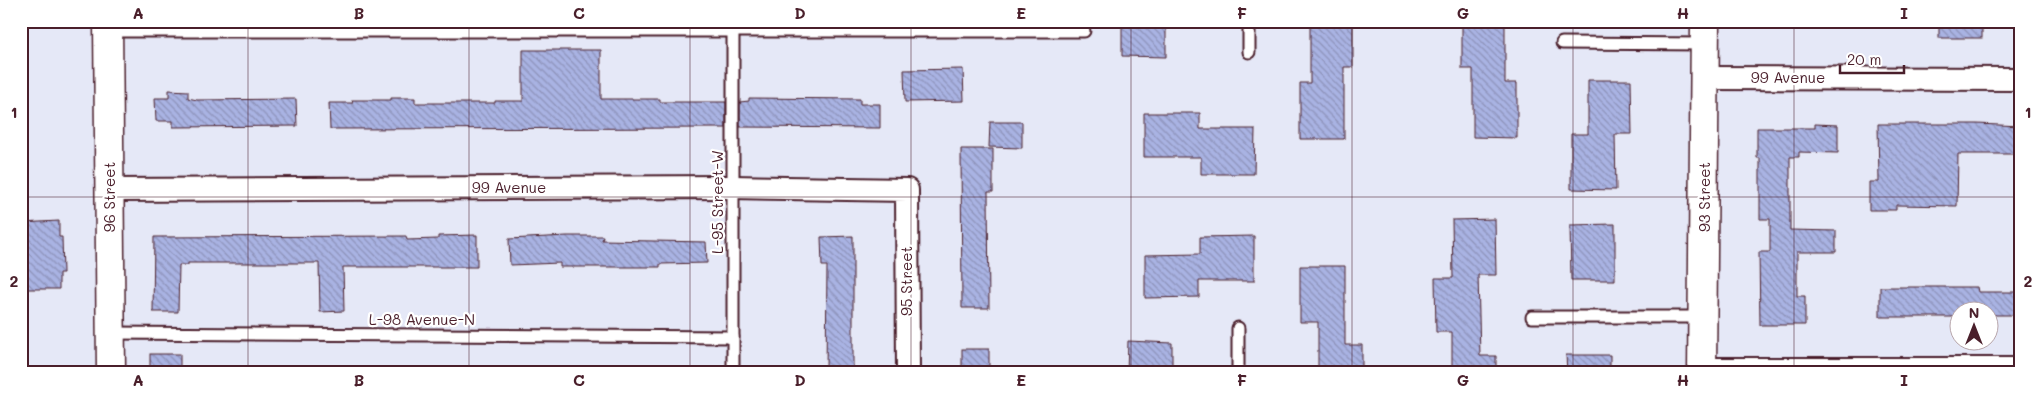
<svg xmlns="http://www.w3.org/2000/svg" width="2042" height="394" viewBox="0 0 2042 394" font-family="Mali,sans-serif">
<defs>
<pattern id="building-back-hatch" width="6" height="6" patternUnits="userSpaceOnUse" patternTransform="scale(1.25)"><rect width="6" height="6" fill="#a9b3e3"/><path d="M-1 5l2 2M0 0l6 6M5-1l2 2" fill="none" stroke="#8c91b8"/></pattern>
</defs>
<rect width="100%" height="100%" fill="#e5e8f7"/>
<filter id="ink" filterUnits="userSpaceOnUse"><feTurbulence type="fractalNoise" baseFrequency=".02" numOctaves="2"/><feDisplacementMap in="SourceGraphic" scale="10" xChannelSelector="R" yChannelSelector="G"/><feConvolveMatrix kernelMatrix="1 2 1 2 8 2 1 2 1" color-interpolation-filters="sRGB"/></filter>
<g filter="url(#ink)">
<g fill="url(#building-back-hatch)" stroke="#4a1f2b">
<path d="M 1122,21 L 1166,21 L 1166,57 L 1122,56 Z"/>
<path d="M 1310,21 L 1353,21 L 1353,67 L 1344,67 L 1344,139 L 1300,139 L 1300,83 L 1310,83 Z"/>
<path d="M 1462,21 L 1505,21 L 1505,83 L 1517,83 L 1517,138 L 1473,137 L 1473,69 L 1462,69 Z"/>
<rect x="1939" y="21" width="43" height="17"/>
<path d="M 523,50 L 601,50 L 601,99 L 660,99 L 660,102 L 726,102 L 726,128 L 330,129 L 329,103 L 353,103 L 352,100 L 391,100 L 391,98 L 415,98 L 415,103 L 495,103 L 495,101 L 523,101 Z"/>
<path d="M 963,69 L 964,101 L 905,102 L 904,70 Z"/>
<path d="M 1588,80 L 1631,80 L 1632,134 L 1615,134 L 1616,190 L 1571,189 L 1571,134 L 1588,134 Z"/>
<path d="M 169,90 L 188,91 L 188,98 L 197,100 L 296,99 L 297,126 L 173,127 L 173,121 L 156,121 L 155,98 L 169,98 Z"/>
<path d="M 749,98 L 860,99 L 860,104 L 880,104 L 880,128 L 740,127 L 740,102 L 749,101 Z"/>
<path d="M 1144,113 L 1200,113 L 1200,129 L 1255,129 L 1254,174 L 1201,174 L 1201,157 L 1144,157 Z"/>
<path d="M 990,122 L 1022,122 L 1022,148 L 989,147 Z"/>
<path d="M 1815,124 L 1838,125 L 1838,153 L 1799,152 L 1799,157 L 1790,157 L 1790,230 L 1836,231 L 1836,252 L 1797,252 L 1797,296 L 1805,296 L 1805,325 L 1760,325 L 1759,252 L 1770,252 L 1770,219 L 1760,219 L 1760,158 L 1757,158 L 1757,128 L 1815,128 Z"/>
<path d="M 1878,124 L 1977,124 L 2021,126 L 2021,154 L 1958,154 L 1957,206 L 1896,205 L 1896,210 L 1869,210 L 1869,182 L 1879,182 Z"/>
<path d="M 961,149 L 993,149 L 993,192 L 988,192 L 989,308 L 962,308 Z"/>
<path d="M 1495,219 L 1496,275 L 1478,275 L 1480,356 L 1496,356 L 1496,373 L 1452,373 L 1452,332 L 1436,332 L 1435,278 L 1453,278 L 1452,220 Z"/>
<path d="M 59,221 L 59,237 L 62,237 L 63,273 L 59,273 L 59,289 L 26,289 L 26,284 L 21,284 L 21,223 Z"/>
<path d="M 1615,224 L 1615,280 L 1571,280 L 1570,225 Z"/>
<path d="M 477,235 L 477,267 L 343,267 L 344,311 L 320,312 L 319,263 L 188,263 L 188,265 L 179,265 L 178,312 L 153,312 L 154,237 L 406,236 L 407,240 L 438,239 L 438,236 Z"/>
<path d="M 567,236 L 603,236 L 602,240 L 706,242 L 707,263 L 660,264 L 660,267 L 560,267 L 560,263 L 510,265 L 509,239 Z"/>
<path d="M 853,236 L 853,373 L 826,373 L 827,266 L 822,266 L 821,237 Z"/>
<path d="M 1254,236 L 1254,281 L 1199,281 L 1199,297 L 1145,298 L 1145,255 L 1200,254 L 1200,237 Z"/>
<path d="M 1300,266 L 1345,266 L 1345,345 L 1362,345 L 1362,373 L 1318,373 L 1318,322 L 1300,322 Z"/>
<path d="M 1880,287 L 1977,287 L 1978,292 L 2021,292 L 2021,315 L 1990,315 L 1990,312 L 1960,312 L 1960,317 L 1880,317 Z"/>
<path d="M 1128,341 L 1172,343 L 1172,373 L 1127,373 Z"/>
<rect x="962" y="349" width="27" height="24"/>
<rect x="150" y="354" width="30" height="19"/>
<path d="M 1566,355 L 1610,355 L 1610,373 L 1567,373 Z"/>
</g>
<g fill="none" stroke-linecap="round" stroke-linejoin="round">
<defs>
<g id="service">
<path d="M 1249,21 L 1249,52"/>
<path d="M 109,31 L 1084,31"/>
<path d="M 733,31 L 733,373"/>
<path d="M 1562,43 L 1705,44"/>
<path d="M 1532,317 L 1702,317"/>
<path d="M 111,333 L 733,337"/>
<path d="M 1238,373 L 1238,328"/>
</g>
<g id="minor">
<path d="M 1706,78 L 2021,79"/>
<path d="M 111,190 L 733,187 L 907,190 L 908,373"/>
<path d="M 1703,369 L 2021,369"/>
</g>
<g id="tertiary">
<path d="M 108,21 L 111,373"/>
<path d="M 1702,373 L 1705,21"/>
</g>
</defs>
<use href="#service" stroke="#4a1f2b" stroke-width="15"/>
<use href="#minor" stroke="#4a1f2b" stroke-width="26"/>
<use href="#tertiary" stroke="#4a1f2b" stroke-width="31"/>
<use href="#service" stroke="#fff" stroke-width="11"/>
<use href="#minor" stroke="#fff" stroke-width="22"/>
<use href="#tertiary" stroke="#fff" stroke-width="28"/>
</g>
</g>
<path fill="none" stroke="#4a1f2b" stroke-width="1" stroke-opacity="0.55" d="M 248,21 L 248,373M 469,21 L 469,373M 690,21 L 690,373M 911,21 L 911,373M 1131,21 L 1131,373M 1352,21 L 1352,373M 1573,21 L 1573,373M 1794,21 L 1794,373M 21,197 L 2021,197"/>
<g text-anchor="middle" stroke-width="4.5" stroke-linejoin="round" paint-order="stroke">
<g font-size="15" fill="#4a1f2b" stroke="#fff">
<text x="1788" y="83">99 Avenue</text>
<text x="509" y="193">99 Avenue</text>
<text transform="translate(110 197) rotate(-90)" y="5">96 Street</text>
<text transform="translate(1705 197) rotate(-90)" y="5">93 Street</text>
<text transform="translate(718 202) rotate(-90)" y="5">L-95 Street-W</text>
<text transform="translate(907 281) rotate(-90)" y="5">95 Street</text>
<text x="422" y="325">L-98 Avenue-N</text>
</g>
</g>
<rect width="2042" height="394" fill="none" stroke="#fff" stroke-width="55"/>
<g transform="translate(1974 326)"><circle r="24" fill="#ffffff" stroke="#b7a5aa"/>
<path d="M0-4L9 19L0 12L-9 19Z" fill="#4a1f2b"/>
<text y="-8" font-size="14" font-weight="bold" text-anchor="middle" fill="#4a1f2b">N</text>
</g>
<path d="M1840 65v8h64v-8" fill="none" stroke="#4a1f2b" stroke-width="2.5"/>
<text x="1847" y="65" font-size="15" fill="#4a1f2b" stroke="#ffffff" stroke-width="4" paint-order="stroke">20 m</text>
<rect x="28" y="28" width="1986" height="338" fill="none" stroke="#4a1f2b" stroke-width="2"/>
<g font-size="16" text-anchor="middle" font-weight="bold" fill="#4a1f2b">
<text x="138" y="19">A</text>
<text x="359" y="19">B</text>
<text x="579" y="19">C</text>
<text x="800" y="19">D</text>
<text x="1021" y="19">E</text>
<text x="1242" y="19">F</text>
<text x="1463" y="19">G</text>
<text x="1683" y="19">H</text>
<text x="1904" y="19">I</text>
<text x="14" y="118">1</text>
<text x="2028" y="118">1</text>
<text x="14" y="287">2</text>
<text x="2028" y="287">2</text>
<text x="138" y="386">A</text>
<text x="359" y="386">B</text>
<text x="579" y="386">C</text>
<text x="800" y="386">D</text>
<text x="1021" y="386">E</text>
<text x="1242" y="386">F</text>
<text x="1463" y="386">G</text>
<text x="1683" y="386">H</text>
<text x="1904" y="386">I</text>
</g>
</svg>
